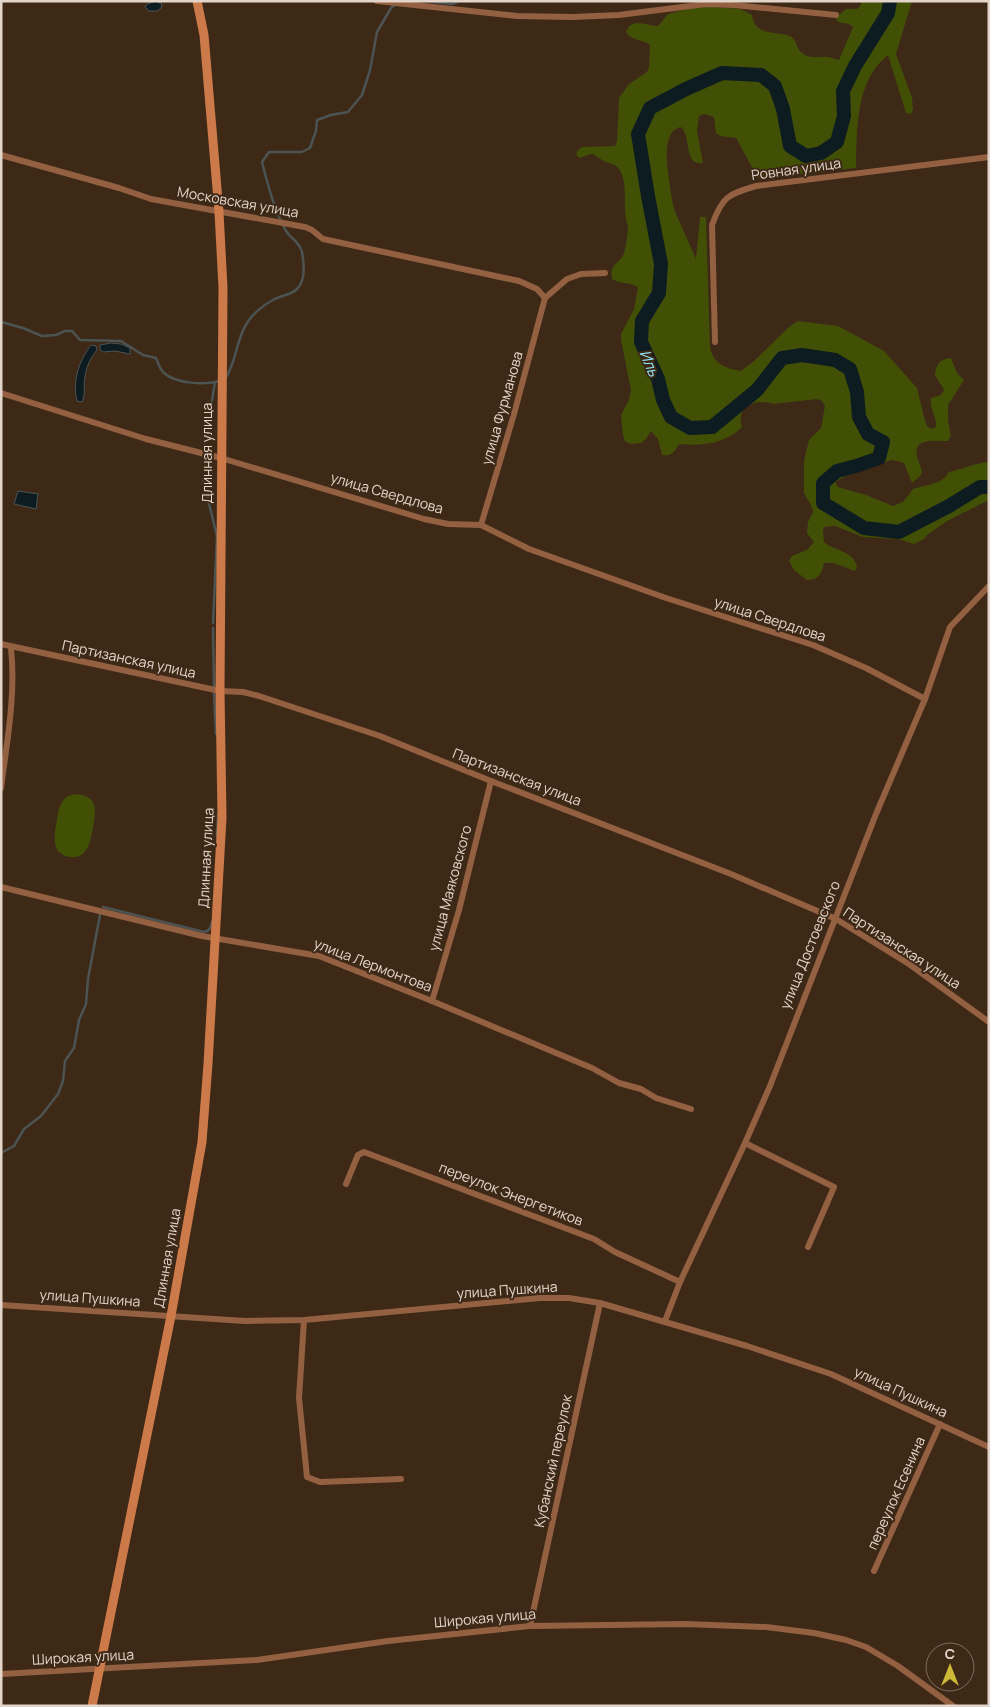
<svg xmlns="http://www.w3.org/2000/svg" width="990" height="1707" viewBox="0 0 990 1707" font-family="Manrope,sans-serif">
<rect width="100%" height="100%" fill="#3e2917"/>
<g fill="#425006">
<path d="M 861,1 L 912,1 L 896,54 L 912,98 L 913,109 L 911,114 L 906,113 L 888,55 C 855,81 857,130 856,168 L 758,178 L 736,138 L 720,136 L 716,133 L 714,117 L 704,114 L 699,116 L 697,131 L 703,163 C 683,166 692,137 681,127 C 660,131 668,171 670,186 C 671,193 672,202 674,209 C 681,226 689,242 696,259 L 700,217 L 706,217 L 710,347 C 713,364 725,368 741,371 L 754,361 L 789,327 L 798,321 L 838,326 L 884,351 L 917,388 L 925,421 L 927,426 L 931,429 L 936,427 C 937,417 929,409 931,398 L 941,395 L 944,390 L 935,375 C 936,364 940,359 951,358 L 957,373 L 964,380 L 948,405 L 948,420 L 951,436 L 948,441 C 936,441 913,437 917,456 C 918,461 921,466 922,472 L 920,476 L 912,483 L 904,463 L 893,460 L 888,461 L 844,477 L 835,482 L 838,487 L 866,495 L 893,506 L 903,502 L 913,489 C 925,485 942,485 949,472 C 963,469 975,463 989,462 L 989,500 L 947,521 L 927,535 L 924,539 L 914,544 L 898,539 L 863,537 L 835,526 L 824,527 L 823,532 L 824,542 C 834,551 852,550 857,566 L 855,571 L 834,563 L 824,563 C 822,573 819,580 807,580 L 794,570 L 789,561 L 792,556 L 807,550 L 814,542 L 807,533 L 808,522 L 813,512 L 812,507 L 804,493 L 804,461 L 809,440 L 821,428 L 825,406 L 822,401 L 817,399 L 773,404 C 756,398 735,406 742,427 C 725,444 702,446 679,444 C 675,452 671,457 662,455 L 658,439 L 651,431 L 646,439 L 641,443 L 630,444 L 625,441 L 623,435 L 621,415 L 629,400 L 631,390 L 621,340 L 621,334 L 634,309 L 638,287 C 629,282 620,284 612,279 C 609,262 620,265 624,253 C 626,246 627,237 628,230 C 628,224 625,218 625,211 C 624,199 628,172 614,165 C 611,163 607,163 604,161 C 591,154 597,151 580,158 L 576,155 L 578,150 L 582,147 L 615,146 L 617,141 L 619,98 L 629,84 L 647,72 L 649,67 L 650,45 C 642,39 632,41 626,32 C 632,16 646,26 658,26 L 668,14 L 697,6 L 741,9 L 752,15 C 754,36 776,31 790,36 C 797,39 796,48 801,52 C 810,60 818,56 828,57 C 832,57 835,60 839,60 L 853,27 L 849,24 L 838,22 L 836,18 L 846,9 L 857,9 L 861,5 Z"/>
<path d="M 76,794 C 99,796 96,811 93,828 C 90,842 88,859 70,857 C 49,854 55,833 57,819 C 58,813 59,806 63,801 C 66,796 71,795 76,794 Z"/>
</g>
<g fill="#0c1c20" stroke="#4c5453">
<path d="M 156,1 L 162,4 L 161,8 L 157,11 L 149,11 L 145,7 L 147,4 Z"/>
<path d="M 111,343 L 121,344 L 130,348 L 130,354 L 115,351 L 103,352 L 100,349 L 100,345 Z"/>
<path d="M 91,345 L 96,346 L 97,350 C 91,357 86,367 85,377 C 83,386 86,394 82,402 L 77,401 C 72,381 79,361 91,345 Z"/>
<path d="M 18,491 L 38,494 L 36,509 L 14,504 Z"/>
</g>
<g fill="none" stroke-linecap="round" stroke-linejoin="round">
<g stroke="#4c5453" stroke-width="2.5">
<path d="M 425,1 L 452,4 L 459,1"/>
<path d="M 1,322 L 23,328 L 42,336 L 56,335 L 65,331 L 72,331 L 80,340 L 121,341 L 143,355 L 156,358 C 158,363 160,370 164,373 C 176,384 205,385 220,381"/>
<path d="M 225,379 C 237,362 236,337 249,320 C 254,313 265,304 273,300 C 281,295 290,296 297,289 C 306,281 304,263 302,252 C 299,241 291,239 286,231 C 274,210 268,185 262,162 L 269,152 L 302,152 L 310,148 L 316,131 L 317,120 L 331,115 L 348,112 L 362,95 L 370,70 L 377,32 L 391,8 L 395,5"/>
<path d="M 204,449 L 215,382"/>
<path d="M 203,479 L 217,536 L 213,623"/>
<path d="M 213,628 L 214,687"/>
<path d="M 214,694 L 216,734"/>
<path d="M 217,836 L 218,814"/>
<path d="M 103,907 L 204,932 C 210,931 211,927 212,922"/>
<path d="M 1,1153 L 14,1146 L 24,1129 L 41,1116 L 58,1094 L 63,1081 L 65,1061 L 74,1048 L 79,1020 L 86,1004 L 88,979 L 100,915"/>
</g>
<path stroke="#0c1c20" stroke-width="14" d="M 890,1 L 888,13 L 855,66 L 843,91 L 844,116 L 837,142 L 821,153 L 806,156 L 790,146 L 783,109 L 775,86 L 761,75 L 722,73 L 686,89 L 650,108 L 638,134 L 648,196 L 661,264 L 659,293 L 642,321 L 641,342 L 658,379 L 663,400 L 671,417 L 690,428 L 712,427 L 757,390 L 782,358 L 802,355 L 835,360 L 850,369 L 857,392 L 859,417 L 868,434 L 883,442 L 879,458 L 856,466 L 837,471 L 823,483 L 823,503 L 864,528 L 899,532 L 949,506 L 980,487 L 989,487"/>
<g stroke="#946042" stroke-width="6">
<path d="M 377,1 L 517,16 L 572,17 L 619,15 L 706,4 L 734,5 L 836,15"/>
<path d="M 1,155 L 119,188 L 151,199 L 305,227 L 312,230 L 323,239 L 519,281 L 537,289 L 545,298 L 567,279 L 581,274 L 605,273"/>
<path d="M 715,342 L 712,225 C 722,197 728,194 756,186 L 989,157"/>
<path d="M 1,393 L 146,439 L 221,458 L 424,519 L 448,524 L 481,525 L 529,549 L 666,598 L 813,645 L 866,668 L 925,699"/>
<path d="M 481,525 L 514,414 L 545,298"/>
<path d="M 1,644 L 220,691 L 243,692 L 259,696 L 380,736 L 491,781 L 731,874 L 836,919 L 909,964 L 989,1022"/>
<path d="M 1,788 C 7,741 16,695 11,648"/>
<path d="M 1,887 L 202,936 L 319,956 L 432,1001 L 592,1068 L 619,1083 L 641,1089 L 656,1098 L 691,1109"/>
<path d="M 432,1001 L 459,910 L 491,781"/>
<path d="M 745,1143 L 834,1187 L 808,1247"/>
<path d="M 346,1184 L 358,1155 L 364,1152 L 594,1239 L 615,1252 L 680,1282"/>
<path d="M 1,1305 L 245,1321 L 304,1320 L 540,1298 L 569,1298 L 600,1303 L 747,1346 L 831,1374 L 989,1447"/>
<path d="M 304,1320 L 299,1398 L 307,1477 L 320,1482 L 401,1479"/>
<path d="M 665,1321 L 680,1282 L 745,1143 L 770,1086 L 876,814 L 925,699 L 950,627 L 989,586"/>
<path d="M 874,1571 L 940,1424"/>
<path d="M 530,1626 L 600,1303"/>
<path d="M 1,1674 L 257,1660 L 388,1641 L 530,1626 L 685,1624 L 766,1627 L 814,1633 L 846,1640 L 866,1647 L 898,1666 L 953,1706"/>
</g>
<path stroke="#cc7a49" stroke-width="9" d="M 92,1706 L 171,1316 L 202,1142 L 208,1064 L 222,818 L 220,691 L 223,288 L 219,212 L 204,35 L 197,1"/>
</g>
<g text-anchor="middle" stroke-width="4" stroke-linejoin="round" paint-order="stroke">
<g font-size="14" fill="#e3d5ca" stroke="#3e2917">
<text transform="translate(796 169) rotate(-8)" y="5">Ровная улица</text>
<text transform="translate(238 202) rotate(10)" y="5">Московская улица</text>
<text transform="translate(502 408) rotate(-74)" y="5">улица Фурманова</text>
<text transform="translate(207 453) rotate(-90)" y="5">Длинная улица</text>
<text transform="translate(387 493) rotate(16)" y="5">улица Свердлова</text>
<text transform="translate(770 619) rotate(18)" y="5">улица Свердлова</text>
<text transform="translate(129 659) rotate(12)" y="5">Партизанская улица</text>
<text transform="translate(517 777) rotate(21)" y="5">Партизанская улица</text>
<text transform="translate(206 858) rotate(-87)" y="5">Длинная улица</text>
<text transform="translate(450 888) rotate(-75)" y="5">улица Маяковского</text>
<text transform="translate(810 945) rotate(-68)" y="5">улица Достоевского</text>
<text transform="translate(902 948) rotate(33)" y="5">Партизанская улица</text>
<text transform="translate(373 965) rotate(21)" y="5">улица Лермонтова</text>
<text transform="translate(511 1194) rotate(21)" y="5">переулок Энергетиков</text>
<text transform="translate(167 1258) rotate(-80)" y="5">Длинная улица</text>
<text transform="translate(507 1290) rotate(-4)" y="5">улица Пушкина</text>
<text transform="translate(90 1298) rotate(4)" y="5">улица Пушкина</text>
<text transform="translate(901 1392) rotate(25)" y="5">улица Пушкина</text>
<text transform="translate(553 1461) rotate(-78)" y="5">Кубанский переулок</text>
<text transform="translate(896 1493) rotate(-66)" y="5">переулок Есенина</text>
<text transform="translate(485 1618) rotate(-5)" y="5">Широкая улица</text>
<text transform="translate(83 1657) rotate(-3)" y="5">Широкая улица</text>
</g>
<g font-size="15" font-style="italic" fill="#90e7fe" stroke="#3e2917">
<text transform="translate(649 363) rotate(68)" y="5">Иль</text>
</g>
</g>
<rect width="990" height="1707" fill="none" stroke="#e3d5ca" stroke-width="5"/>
<g transform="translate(950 1667)"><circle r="24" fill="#3e2917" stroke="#806e5f"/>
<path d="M0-4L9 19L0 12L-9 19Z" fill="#cdb938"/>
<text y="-8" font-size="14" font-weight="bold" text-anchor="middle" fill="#e3d5ca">С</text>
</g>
</svg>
